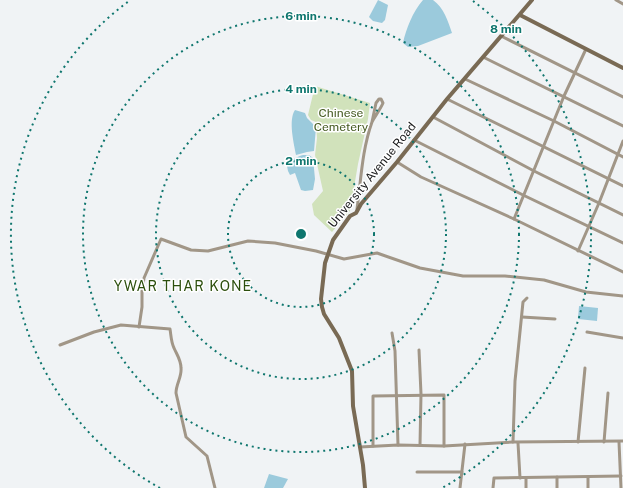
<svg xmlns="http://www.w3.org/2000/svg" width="623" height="488" viewBox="0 0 623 488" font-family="'Public Sans',sans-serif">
<rect width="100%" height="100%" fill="#f0f3f5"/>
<path fill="#d1e2bb" d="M 315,86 L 370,103 L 368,119 L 358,164 L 350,211 L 332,232 L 314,215 L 312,204 L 323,191 L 315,155 L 317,138 L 316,122 L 311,120 L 308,115 Z"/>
<g fill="#9bcadc">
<path d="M 378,0 L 388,5 L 385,20 L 382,23 L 373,21 L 369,17 Z"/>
<path d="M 423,0 L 433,0 C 444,8 448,21 452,33 L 418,46 L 408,47 L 403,43 C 406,29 413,11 423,0 Z"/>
<path d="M 295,110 L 305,113 L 307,118 L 316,127 L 314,151 L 307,152 L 296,155 C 294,144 288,120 295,110 Z"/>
<path d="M 303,155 L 309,155 L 313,158 L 315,179 L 313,190 L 305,191 L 301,190 L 295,173 L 290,175 L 288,171 L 287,166 C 291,160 296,157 303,155 Z"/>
<path d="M 579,306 L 598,308 L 597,321 L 578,319 Z"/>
<path d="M 269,474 L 288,479 L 283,488 L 264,488 Z"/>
</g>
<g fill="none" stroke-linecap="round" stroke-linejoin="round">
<g stroke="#a19687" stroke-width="3">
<path d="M 616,0 L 623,4"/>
<path d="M 501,36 L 623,97"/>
<path d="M 483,57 L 623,126"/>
<path d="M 465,79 L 554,121 L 623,157"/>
<path d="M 447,99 L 623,186"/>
<path d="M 433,117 L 534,171 L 623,215"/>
<path d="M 414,140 L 523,195 L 623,243"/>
<path d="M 397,162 L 421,177 L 514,219 L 623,272"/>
<path d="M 357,209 C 361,180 362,150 372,122 C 375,116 380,110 383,103 L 381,99 L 379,99 L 376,103 L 372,122"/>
<path d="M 514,219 L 564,96 L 586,49"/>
<path d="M 578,251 L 599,203 L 623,141"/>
<path d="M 522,317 L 555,319"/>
<path d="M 139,327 L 142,307 L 142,291 L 144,278 L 161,239 L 191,250 L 208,251 L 248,241 L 275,243 L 316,251 L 344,259 L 377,253 L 420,268 L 463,276 L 505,276 L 544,280 L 586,292 L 623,296"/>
<path d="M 587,332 L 623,338"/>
<path d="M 392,333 L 395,351 L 398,445"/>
<path d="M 60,345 L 94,332 L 121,325 L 170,329 C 171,335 171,342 174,348 C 177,355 181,360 181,368 C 182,377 176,384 176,393 L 186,437 L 207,456 L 215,488"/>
<path d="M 419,350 L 421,394 L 420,445"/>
<path d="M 513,442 L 515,381 L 523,302 L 527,298"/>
<path d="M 578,442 L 585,368"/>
<path d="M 604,442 L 608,393"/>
<path d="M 619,442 L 621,488"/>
<path d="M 518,443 L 520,478"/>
<path d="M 373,446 L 373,396 L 444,395 L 444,446"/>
<path d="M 360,447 L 398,445 L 444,446 L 513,442 L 623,441"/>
<path d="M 417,472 L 462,472"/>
<path d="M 557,477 L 557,488"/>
<path d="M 588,477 L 588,488"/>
<path d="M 526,478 L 526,488"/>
<path d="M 460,488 L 465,444"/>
<path d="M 493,488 L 494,478 L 621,476"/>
</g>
<g stroke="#796a54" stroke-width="4">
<path d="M 520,15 L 623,68"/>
<path d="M 365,488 L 363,465 L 353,406 L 352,371 L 339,338 L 324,314 L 322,307 L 321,299 L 325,263 L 333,240 L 350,216 L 356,213 L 361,204 L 397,162 L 447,99 L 532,0"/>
</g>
</g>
<g fill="none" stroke="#0f766e" stroke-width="2" stroke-dasharray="2 4">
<circle cx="301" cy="234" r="73"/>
<circle cx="301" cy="234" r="145"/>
<circle cx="301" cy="234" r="218"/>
<path d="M160 488A290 290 0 0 1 129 1M473 1A290 290 0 0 1 442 488"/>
</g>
<g text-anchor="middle" stroke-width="3" stroke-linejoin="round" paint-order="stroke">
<g font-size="12" fill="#455a21" stroke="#fff">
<text x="341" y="117">Chinese<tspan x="341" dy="14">Cemetery</tspan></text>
</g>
<g font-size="12" fill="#18191a" stroke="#fff">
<text transform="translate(372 175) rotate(-51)" y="4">University Avenue Road</text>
</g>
<g font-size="14" letter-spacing="1" fill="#2c4f0d" stroke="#fff">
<text x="183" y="291">YWAR THAR KONE</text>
</g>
</g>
<circle cx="301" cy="234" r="6" fill="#0f766e" stroke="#fff" stroke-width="2"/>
<g font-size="12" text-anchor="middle" font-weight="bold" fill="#0f766e" stroke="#fff" stroke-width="3" stroke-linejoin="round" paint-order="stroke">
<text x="301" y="20">6 min</text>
<text x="506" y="33">8 min</text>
<text x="301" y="93">4 min</text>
<text x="301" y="165">2 min</text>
</g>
</svg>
